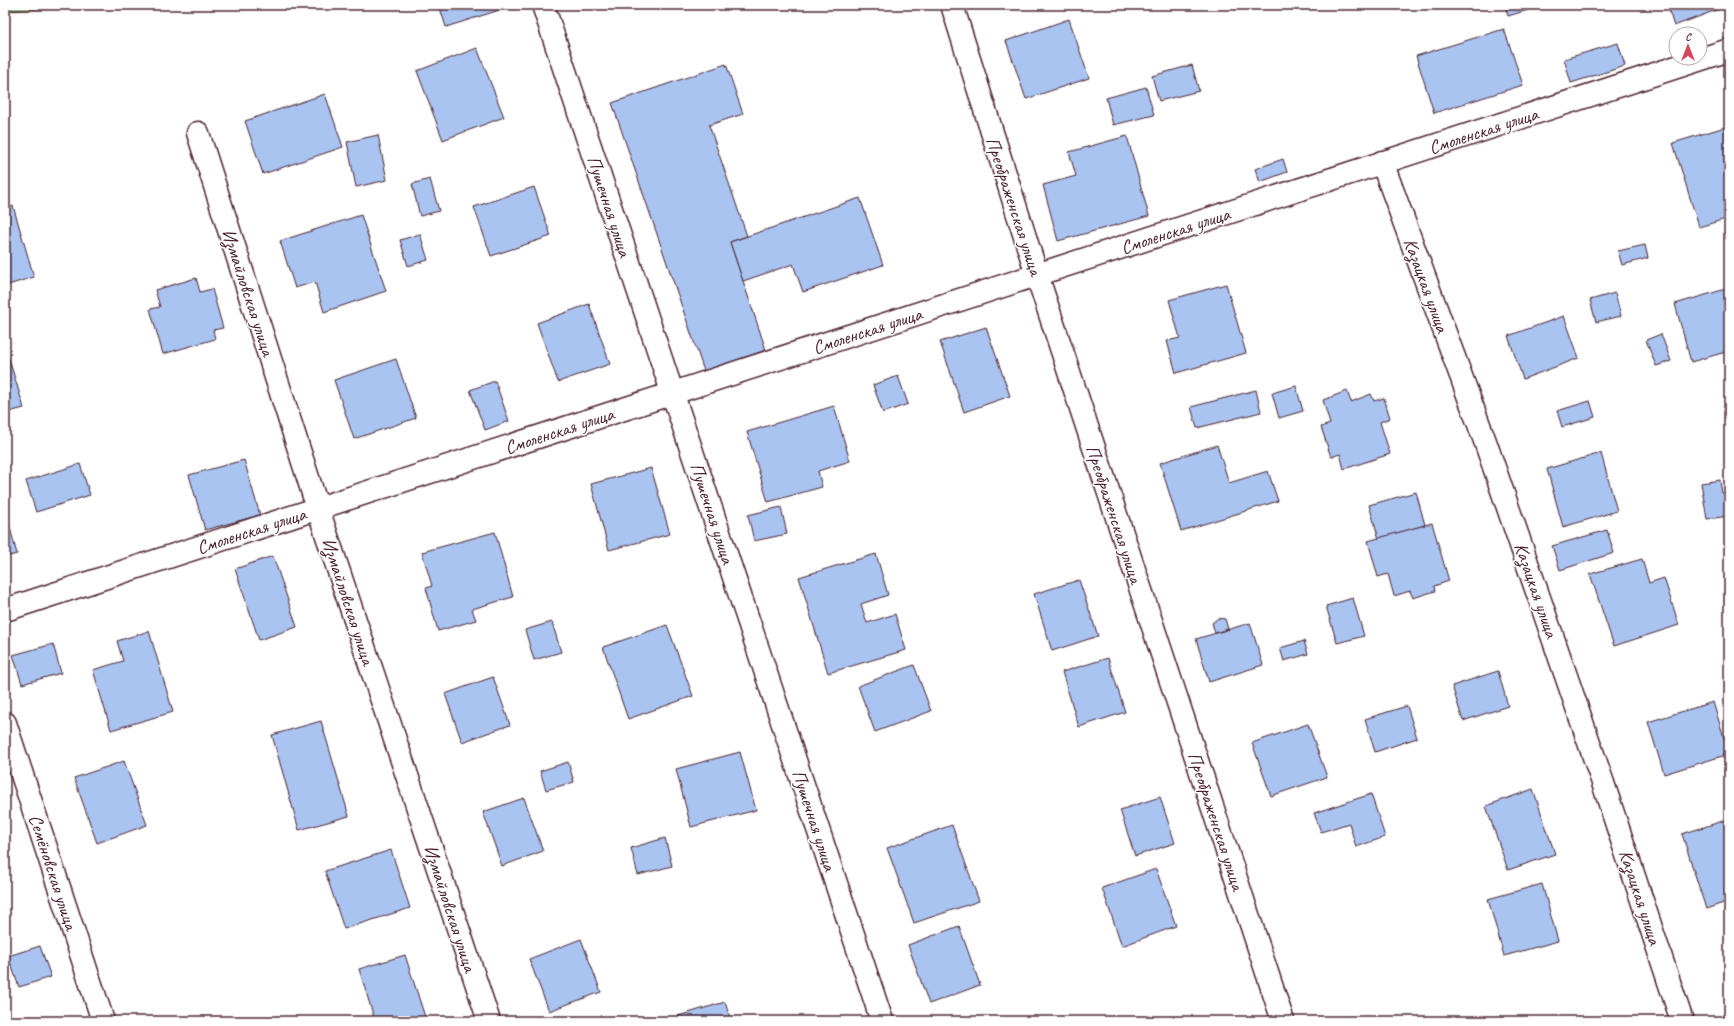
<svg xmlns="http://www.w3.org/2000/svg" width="1734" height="1026" viewBox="0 0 1734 1026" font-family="Caveat,sans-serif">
<rect width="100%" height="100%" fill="#fff"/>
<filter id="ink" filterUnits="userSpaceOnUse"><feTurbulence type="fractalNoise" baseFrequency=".025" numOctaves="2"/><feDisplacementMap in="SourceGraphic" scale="8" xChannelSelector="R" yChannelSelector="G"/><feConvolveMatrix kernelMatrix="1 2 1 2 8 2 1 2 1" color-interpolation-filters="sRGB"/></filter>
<g filter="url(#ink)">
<path fill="#a2d99d" stroke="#767c64" d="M 5,5 L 114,5 L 5,11 Z"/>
<g fill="#a9c4f1" stroke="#4a1f2b">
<path d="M 439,5 L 505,5 L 506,8 L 446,27 Z"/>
<path d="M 1505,5 L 1537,5 L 1538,7 L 1508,16 Z"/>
<path d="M 1667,5 L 1718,5 L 1719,9 L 1674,26 Z"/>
<path d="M 1069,19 L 1089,78 L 1026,99 L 1006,41 Z"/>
<path d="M 1504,29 L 1523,85 L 1434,113 L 1416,56 Z"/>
<path d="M 1618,43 L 1625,66 L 1571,83 L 1564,59 Z"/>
<path d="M 477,48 L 504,117 L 443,140 L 417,71 Z"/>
<path d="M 726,64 L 743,114 L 709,125 L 747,236 L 730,242 L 766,350 L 704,371 L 612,103 Z"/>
<path d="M 1192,65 L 1199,91 L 1159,101 L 1152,76 Z"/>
<path d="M 1146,87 L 1154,115 L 1113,125 L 1106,98 Z"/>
<path d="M 325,94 L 343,147 L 263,174 L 245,121 Z"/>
<path d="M 1725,127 L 1729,138 L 1729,218 L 1699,227 L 1673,143 Z"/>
<path d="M 378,135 L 387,180 L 356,187 L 347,142 Z"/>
<path d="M 1127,136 L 1149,216 L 1058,241 L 1043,185 L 1076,176 L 1069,152 Z"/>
<path d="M 1283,159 L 1287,172 L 1260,182 L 1255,169 Z"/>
<path d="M 430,179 L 439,211 L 420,216 L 412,184 Z"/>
<path d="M 534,187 L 551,236 L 491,256 L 474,207 Z"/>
<path d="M 860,198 L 883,265 L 803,292 L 793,264 L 743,281 L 730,242 Z"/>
<path d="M 13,206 L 34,277 L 5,286 L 5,209 Z"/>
<path d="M 361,215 L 386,291 L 324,312 L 315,282 L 295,288 L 280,241 Z"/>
<path d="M 420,234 L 428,260 L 408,266 L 400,240 Z"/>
<path d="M 1645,245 L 1648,258 L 1622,265 L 1618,251 Z"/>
<path d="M 196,278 L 200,292 L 212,289 L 223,328 L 213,330 L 215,339 L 163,354 L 150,309 L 160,307 L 155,290 Z"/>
<path d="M 1226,284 L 1246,353 L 1176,373 L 1167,341 L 1180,338 L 1169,300 Z"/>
<path d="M 1729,288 L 1729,351 L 1691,362 L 1675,304 Z"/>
<path d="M 1615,293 L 1621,316 L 1596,322 L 1590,300 Z"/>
<path d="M 589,304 L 610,364 L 558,382 L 537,323 Z"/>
<path d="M 1564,316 L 1579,358 L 1523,379 L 1508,336 Z"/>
<path d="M 986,327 L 1010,396 L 964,412 L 940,342 Z"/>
<path d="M 1661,334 L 1671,361 L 1656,366 L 1646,340 Z"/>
<path d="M 5,346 L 24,408 L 5,413 Z"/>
<path d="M 396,359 L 416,418 L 354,439 L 334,380 Z"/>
<path d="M 898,376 L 908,404 L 883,413 L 873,385 Z"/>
<path d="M 495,381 L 509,421 L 485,430 L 470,390 Z"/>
<path d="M 1296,386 L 1303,411 L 1279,418 L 1272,393 Z"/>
<path d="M 1256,390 L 1261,412 L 1197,428 L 1191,407 Z"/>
<path d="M 1347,391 L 1351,402 L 1371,394 L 1374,401 L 1384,398 L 1390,418 L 1380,422 L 1390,454 L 1344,469 L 1340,454 L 1331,457 L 1321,427 L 1330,424 L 1323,400 Z"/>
<path d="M 1590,401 L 1595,417 L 1562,427 L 1557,411 Z"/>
<path d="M 834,406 L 850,461 L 818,471 L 822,487 L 768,502 L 747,432 Z"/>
<path d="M 1217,445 L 1229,483 L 1268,471 L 1278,501 L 1181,531 L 1160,463 Z"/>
<path d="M 1601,453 L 1617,511 L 1563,527 L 1547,469 Z"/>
<path d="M 244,460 L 260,515 L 205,530 L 189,475 Z"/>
<path d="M 80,464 L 90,495 L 36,512 L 26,481 Z"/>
<path d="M 651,468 L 670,534 L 609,550 L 591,484 Z"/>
<path d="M 1720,480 L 1722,493 L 1729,492 L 1729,516 L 1707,519 L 1701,483 Z"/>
<path d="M 1416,492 L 1425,525 L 1379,539 L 1369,505 Z"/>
<path d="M 781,507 L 787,534 L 754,541 L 748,515 Z"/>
<path d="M 5,509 L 17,554 L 5,557 Z"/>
<path d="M 1432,523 L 1449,581 L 1434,586 L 1435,591 L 1413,598 L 1410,591 L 1394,596 L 1388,574 L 1378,577 L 1368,541 Z"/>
<path d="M 1607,530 L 1614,553 L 1560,570 L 1552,546 Z"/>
<path d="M 495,532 L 513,597 L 472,609 L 476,620 L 438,631 L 426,588 L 432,586 L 422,552 Z"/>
<path d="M 876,554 L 888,595 L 861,604 L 867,623 L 895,614 L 906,650 L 828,673 L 799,577 Z"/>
<path d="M 273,556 L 297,627 L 259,640 L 235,569 Z"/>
<path d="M 1642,559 L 1649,583 L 1664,578 L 1679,625 L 1614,646 L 1590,574 Z"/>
<path d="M 1079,580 L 1098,636 L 1052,651 L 1034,594 Z"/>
<path d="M 1353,598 L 1364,636 L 1337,643 L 1326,606 Z"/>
<path d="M 1218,618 L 1225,619 L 1228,629 L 1215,633 L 1212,623 Z"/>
<path d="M 552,622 L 561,652 L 534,660 L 525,630 Z"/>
<path d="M 1250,623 L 1263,665 L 1209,682 L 1196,639 Z"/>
<path d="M 667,625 L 693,696 L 628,719 L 603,647 Z"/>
<path d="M 149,631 L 173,712 L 111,730 L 93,670 L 123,661 L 117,641 Z"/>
<path d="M 1304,641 L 1308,654 L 1284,661 L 1280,648 Z"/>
<path d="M 53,644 L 61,673 L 22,684 L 13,655 Z"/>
<path d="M 1108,658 L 1125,712 L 1079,727 L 1062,672 Z"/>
<path d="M 914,665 L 931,711 L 875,732 L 858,686 Z"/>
<path d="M 1498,671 L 1508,706 L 1463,721 L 1452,686 Z"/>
<path d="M 493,677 L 510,725 L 462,742 L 445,694 Z"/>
<path d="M 1713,702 L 1729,754 L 1664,774 L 1648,722 Z"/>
<path d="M 1407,706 L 1417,738 L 1375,752 L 1365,719 Z"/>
<path d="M 321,721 L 349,816 L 299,830 L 272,735 Z"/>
<path d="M 1308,724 L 1327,777 L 1271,796 L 1252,743 Z"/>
<path d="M 740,752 L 756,810 L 691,827 L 676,769 Z"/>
<path d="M 124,761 L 147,825 L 97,843 L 74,778 Z"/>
<path d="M 568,762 L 574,782 L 546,790 L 540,771 Z"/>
<path d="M 1533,789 L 1555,854 L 1508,870 L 1486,806 Z"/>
<path d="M 1371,794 L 1385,837 L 1356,847 L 1349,823 L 1321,832 L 1314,813 Z"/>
<path d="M 1160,797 L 1175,843 L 1135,856 L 1120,810 Z"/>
<path d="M 524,798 L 543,851 L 502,866 L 483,812 Z"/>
<path d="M 1729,819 L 1729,901 L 1706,909 L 1682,834 Z"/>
<path d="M 952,825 L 979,901 L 914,923 L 887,848 Z"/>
<path d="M 665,838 L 672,866 L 638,875 L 631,848 Z"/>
<path d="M 391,850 L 410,908 L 344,929 L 325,871 Z"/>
<path d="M 1156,869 L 1176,926 L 1122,946 L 1102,888 Z"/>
<path d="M 1542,884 L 1558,941 L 1504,956 L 1488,899 Z"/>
<path d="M 959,926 L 980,985 L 929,1004 L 908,945 Z"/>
<path d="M 581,939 L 601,992 L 549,1011 L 529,959 Z"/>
<path d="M 40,946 L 51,977 L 19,987 L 8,956 Z"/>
<path d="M 405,955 L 425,1017 L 413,1021 L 375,1021 L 359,969 Z"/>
<path d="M 725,1002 L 731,1021 L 680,1021 L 678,1016 Z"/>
</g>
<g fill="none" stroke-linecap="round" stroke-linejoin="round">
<defs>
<g id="minor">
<path d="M 543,5 L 882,1021"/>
<path d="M 952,5 L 1037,275 L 1283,1021"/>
<path d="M 198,133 L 318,509 L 489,1021"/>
<path d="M 1382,162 L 1485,441 L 1603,783 L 1682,1021"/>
<path d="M 5,610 L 1729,50"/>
<path d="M 5,723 L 103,1021"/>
</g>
</defs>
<use href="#minor" stroke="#4a1f2b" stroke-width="25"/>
<use href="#minor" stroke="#fff" stroke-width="22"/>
</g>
</g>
<g text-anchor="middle" stroke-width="3" stroke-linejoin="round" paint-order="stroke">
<g font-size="19" fill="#4a1f2b" stroke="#fff">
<text transform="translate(1483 130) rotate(-18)" y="7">Смоленская улица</text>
<text transform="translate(610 206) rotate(72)" y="7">Пушечная улица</text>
<text transform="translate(1015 206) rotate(72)" y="7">Преображенская улица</text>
<text transform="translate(1175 230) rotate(-18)" y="7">Смоленская улица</text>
<text transform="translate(1427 285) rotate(70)" y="7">Казацкая улица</text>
<text transform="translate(249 292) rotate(72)" y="7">Измайловская улица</text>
<text transform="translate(867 330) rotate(-18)" y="7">Смоленская улица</text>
<text transform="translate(559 430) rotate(-18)" y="7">Смоленская улица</text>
<text transform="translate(713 513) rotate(72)" y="7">Пушечная улица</text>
<text transform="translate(1115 514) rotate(72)" y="7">Преображенская улица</text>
<text transform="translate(251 530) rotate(-18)" y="7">Смоленская улица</text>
<text transform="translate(1537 590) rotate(71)" y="7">Казацкая улица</text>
<text transform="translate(349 601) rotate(72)" y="7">Измайловская улица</text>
<text transform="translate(815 820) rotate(72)" y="7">Пушечная улица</text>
<text transform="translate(1217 821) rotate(72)" y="7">Преображенская улица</text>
<text transform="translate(54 872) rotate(72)" y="7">Семёновская улица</text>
<text transform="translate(1641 897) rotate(72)" y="7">Казацкая улица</text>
<text transform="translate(451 908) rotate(72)" y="7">Измайловская улица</text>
</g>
</g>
<rect width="1734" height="1026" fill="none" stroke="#fff" stroke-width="20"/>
<rect x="10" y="10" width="1714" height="1006" fill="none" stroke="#4a1f2b" stroke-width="1.5" filter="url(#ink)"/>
<g transform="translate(1688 46)"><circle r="19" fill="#ffffff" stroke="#b7a5aa"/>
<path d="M0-3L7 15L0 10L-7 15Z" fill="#d1495b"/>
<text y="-6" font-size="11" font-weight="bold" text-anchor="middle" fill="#4a1f2b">С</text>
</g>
</svg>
